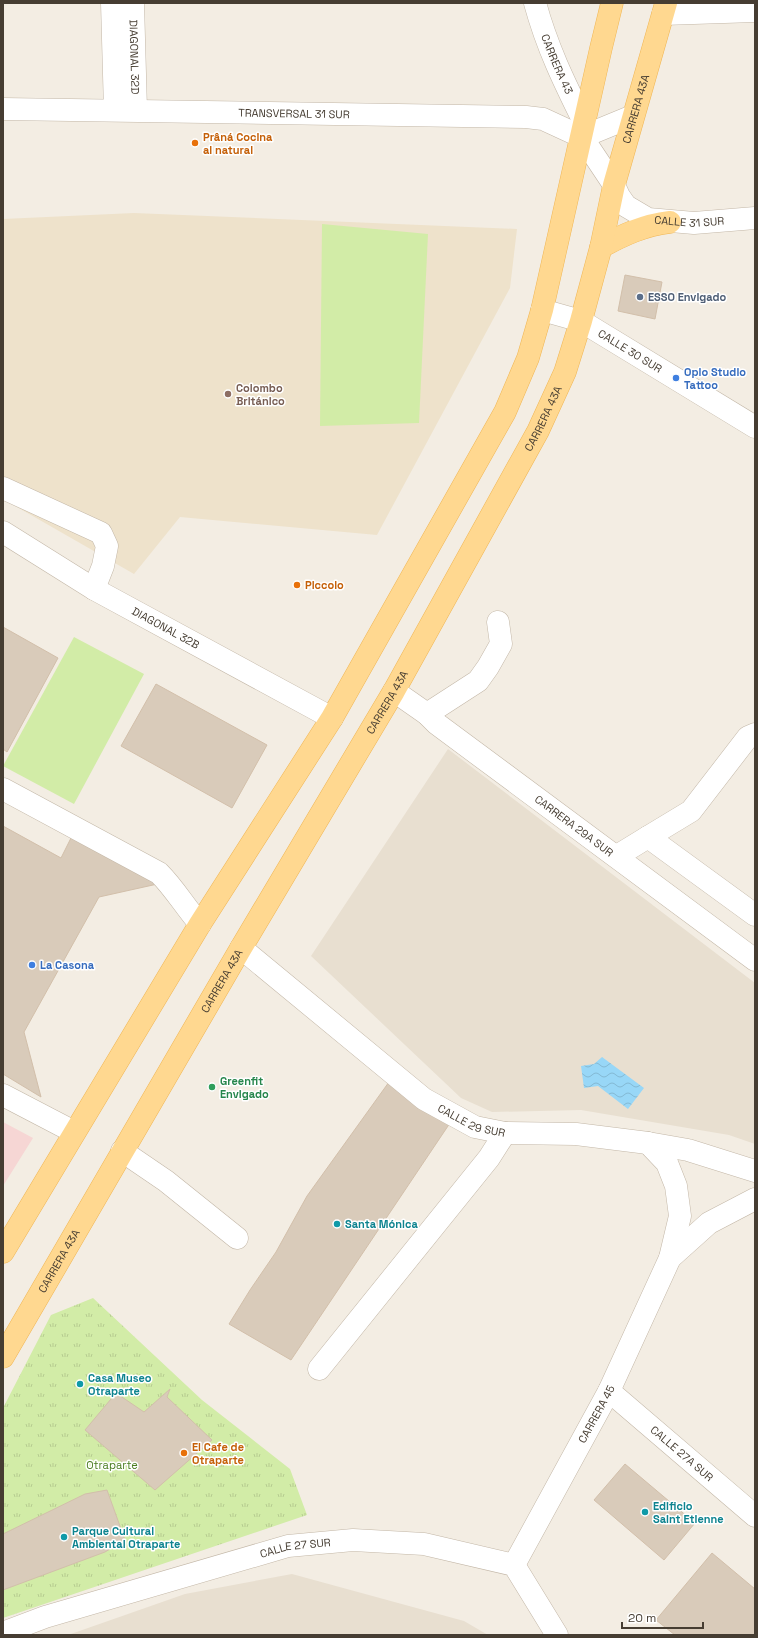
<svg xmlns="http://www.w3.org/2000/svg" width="758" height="1638" viewBox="0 0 758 1638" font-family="'Space Grotesk',sans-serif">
<defs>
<pattern id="park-tufts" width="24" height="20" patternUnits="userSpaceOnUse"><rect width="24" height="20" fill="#d2eca7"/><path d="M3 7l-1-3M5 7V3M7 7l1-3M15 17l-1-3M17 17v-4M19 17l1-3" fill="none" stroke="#b6cb90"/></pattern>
<pattern id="water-waves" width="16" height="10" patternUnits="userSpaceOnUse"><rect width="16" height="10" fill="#98d7f7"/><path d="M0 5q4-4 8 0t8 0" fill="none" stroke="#84b9d4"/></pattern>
</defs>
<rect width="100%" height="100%" fill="#f3ede3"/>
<g fill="#e8dfd0">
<path d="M 448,749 L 755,983 L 755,1144 L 729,1135 L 581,1110 L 492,1112 L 461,1098 L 311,956 Z"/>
<path d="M 292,1574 L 464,1621 L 488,1635 L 68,1635 L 185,1594 Z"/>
</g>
<path fill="#eee2cb" d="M 134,213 L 517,229 L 510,288 L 377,535 L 180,517 L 134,574 L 3,499 L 3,219 Z"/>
<path fill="#f6d6d4" d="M 3,1122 L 33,1138 L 3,1186 Z"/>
<path fill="url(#park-tufts)" d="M 93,1298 L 202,1400 L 290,1469 L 307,1515 L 3,1618 L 3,1408 L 51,1315 Z"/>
<g fill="#d2eca7">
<path d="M 322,224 L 428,234 L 419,423 L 320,426 Z"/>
<path d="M 74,637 L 144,674 L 74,804 L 3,766 Z"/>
</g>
<path fill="url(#water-waves)" d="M 602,1057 L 644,1088 L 628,1109 L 598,1086 L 584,1088 L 581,1066 L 594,1064 Z"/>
<g fill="#d9cbba" stroke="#d2bfaa">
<path d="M 625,275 L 662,282 L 655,319 L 618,311 Z"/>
<path d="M 3,627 L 58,658 L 7,752 L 3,749 Z"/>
<path d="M 156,684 L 267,745 L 232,808 L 121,746 Z"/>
<path d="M 3,826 L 61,858 L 74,832 L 162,883 L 99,897 L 24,1032 L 41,1097 L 3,1074 Z"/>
<path d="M 389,1082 L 450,1123 L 291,1360 L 229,1324 L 250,1290 L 276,1252 L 307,1196 Z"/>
<path d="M 170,1389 L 167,1397 L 212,1440 L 155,1490 L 85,1430 L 116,1393 L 144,1412 Z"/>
<path d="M 625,1464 L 695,1523 L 664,1560 L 594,1500 Z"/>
<path d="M 107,1490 L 125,1540 L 105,1552 L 3,1590 L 3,1534 L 85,1494 Z"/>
<path d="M 712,1553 L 755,1589 L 755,1635 L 675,1635 L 656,1620 Z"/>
</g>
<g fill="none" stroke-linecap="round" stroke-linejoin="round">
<defs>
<g id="minor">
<path d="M 112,3 L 115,110"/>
<path id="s1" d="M 133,3 L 136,110"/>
<path id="s2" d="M 535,3 C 547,47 564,82 584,122"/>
<path d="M 663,14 L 755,11"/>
<path id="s3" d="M 3,109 L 526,117 L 543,119 L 582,137 L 614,185 L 619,196 L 626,206 L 648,219 L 694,223 L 755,218"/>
<path d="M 582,137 L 633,116"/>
<path id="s4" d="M 542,310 L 581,321 L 755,427"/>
<path d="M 3,488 L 101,533 L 107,546 L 103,566 L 94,589"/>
<path id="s5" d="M 3,532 L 94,589 L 332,718"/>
<path id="s6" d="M 394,691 L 427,714 L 437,724 L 755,960"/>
<path d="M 427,714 L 478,681 L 488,667 L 501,644 L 498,622"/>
<path d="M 3,789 L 159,873 C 175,889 185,907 200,924"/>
<path d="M 648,837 L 691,811 L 748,737 L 755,734"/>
<path d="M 617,856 L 648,837 L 755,915"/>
<path id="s7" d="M 241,948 L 424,1099 L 475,1127 L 505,1133 L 576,1134 L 648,1143 L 688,1150 L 755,1171"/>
<path d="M 3,1095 L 74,1132"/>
<path d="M 122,1151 L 166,1181 L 237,1238"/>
<path d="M 670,1258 L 709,1223 L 755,1199"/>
<path d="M 319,1369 L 489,1158 L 505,1133"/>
<path id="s8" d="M 609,1391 L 755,1516"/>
<path id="s9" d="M 514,1565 L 609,1391 L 670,1258 L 680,1216 L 676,1186 L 667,1163 L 648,1143"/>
<path id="s10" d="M 3,1633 L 45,1617 L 288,1546 L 353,1540 L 424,1544 L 514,1565 L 557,1635"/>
</g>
<g id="major">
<path d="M 601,247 C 623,235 644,225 670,222"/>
<path d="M 3,1252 L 200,924 L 332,718 L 505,412 L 528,358 L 542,310 L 601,48 L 612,3"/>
<path id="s11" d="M 3,1357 L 241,948 L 394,691 L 538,431 L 565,372 L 581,321 L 601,247 L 614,185 L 666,3"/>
</g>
</defs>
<use href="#minor" stroke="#c3b7a7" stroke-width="23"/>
<use href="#major" stroke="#f0b654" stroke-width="23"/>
<use href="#minor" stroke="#fff" stroke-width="22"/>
<use href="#major" stroke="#ffd890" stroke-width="22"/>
</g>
<g fill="#e8710a" stroke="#fff" stroke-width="1.5">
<circle cx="195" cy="143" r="4"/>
<circle cx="297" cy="585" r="4"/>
<circle cx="184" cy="1453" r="4"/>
</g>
<circle fill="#5c6f8a" stroke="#fff" stroke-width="1.5" cx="640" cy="297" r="4"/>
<g fill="#3f7fe0" stroke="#fff" stroke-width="1.5">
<circle cx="676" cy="378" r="4"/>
<circle cx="32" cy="965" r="4"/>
</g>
<circle fill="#8d6e63" stroke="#fff" stroke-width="1.5" cx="228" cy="394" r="4"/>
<circle fill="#2e9e5b" stroke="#fff" stroke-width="1.5" cx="212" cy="1087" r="4"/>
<g fill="#0f9aa8" stroke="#fff" stroke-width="1.5">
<circle cx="337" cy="1224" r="4"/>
<circle cx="80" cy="1384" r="4"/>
<circle cx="645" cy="1512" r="4"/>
<circle cx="64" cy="1537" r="4"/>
</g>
<g text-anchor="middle" stroke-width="3" stroke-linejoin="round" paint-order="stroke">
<g font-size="11" fill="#463d32" stroke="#fff">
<text dy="4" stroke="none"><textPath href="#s1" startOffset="54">DIAGONAL 32D</textPath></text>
<text dy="4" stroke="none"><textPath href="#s2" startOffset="65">CARRERA 43</textPath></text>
<text dy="4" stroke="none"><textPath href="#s11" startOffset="1407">CARRERA 43A</textPath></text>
<text dy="4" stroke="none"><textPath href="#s3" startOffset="291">TRANSVERSAL 31 SUR</textPath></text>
<text dy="4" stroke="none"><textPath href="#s3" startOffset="732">CALLE 31 SUR</textPath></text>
<text dy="4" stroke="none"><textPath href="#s4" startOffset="98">CALLE 30 SUR</textPath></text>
<text dy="4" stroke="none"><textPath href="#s11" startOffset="1083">CARRERA 43A</textPath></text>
<text dy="4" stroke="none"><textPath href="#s5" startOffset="189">DIAGONAL 32B</textPath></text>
<text dy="4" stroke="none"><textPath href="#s11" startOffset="759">CARRERA 43A</textPath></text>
<text dy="4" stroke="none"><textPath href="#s6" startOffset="225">CARRERA 29A SUR</textPath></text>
<text dy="4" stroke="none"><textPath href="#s11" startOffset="435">CARRERA 43A</textPath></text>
<text dy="4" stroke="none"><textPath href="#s7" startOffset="290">CALLE 29 SUR</textPath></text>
<text dy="4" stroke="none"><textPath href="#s11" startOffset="111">CARRERA 43A</textPath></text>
<text dy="4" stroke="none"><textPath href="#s9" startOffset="172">CARRERA 45</textPath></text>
<text dy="4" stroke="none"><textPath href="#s8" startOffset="96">CALLE 27A SUR</textPath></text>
<text dy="4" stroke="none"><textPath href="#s10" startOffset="305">CALLE 27 SUR</textPath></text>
</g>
<g font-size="11" font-weight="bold" fill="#c56008" stroke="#fff" text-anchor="start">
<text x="203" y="141">Prâná Cocina<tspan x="203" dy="13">al natural</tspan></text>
<text x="305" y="589">Piccolo</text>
<text x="192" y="1451">El Cafe de<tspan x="192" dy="13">Otraparte</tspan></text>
</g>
<g font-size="11" font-weight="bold" fill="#4e5e75" stroke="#fff" text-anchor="start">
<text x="648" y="301">ESSO Envigado</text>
</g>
<g font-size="11" font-weight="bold" fill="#366cbe" stroke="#fff" text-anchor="start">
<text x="684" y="376">Opio Studio<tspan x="684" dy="13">Tattoo</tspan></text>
<text x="40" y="969">La Casona</text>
</g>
<g font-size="11" font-weight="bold" fill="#785e54" stroke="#fff" text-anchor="start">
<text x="236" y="392">Colombo<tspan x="236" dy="13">Británico</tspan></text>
</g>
<g font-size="11" font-weight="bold" fill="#27864d" stroke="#fff" text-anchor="start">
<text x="220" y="1085">Greenfit<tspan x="220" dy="13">Envigado</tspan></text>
</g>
<g font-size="11" font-weight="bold" fill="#0d838f" stroke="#fff" text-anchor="start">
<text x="345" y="1228">Santa Mónica</text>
<text x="88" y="1382">Casa Museo<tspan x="88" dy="13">Otraparte</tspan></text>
<text x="653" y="1510">Edificio<tspan x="653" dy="13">Saint Etienne</tspan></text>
<text x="72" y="1535">Parque Cultural<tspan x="72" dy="13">Ambiental Otraparte</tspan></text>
</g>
<g font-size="11" fill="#4a7d20" stroke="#fff">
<text x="112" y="1469">Otraparte</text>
</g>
</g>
<rect width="758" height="1638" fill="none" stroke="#463d32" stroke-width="8"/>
<path d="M622 1622v6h81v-6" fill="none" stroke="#463d32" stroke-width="2"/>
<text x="628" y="1622" font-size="12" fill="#463d32" stroke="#ffffff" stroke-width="3" paint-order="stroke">20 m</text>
</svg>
